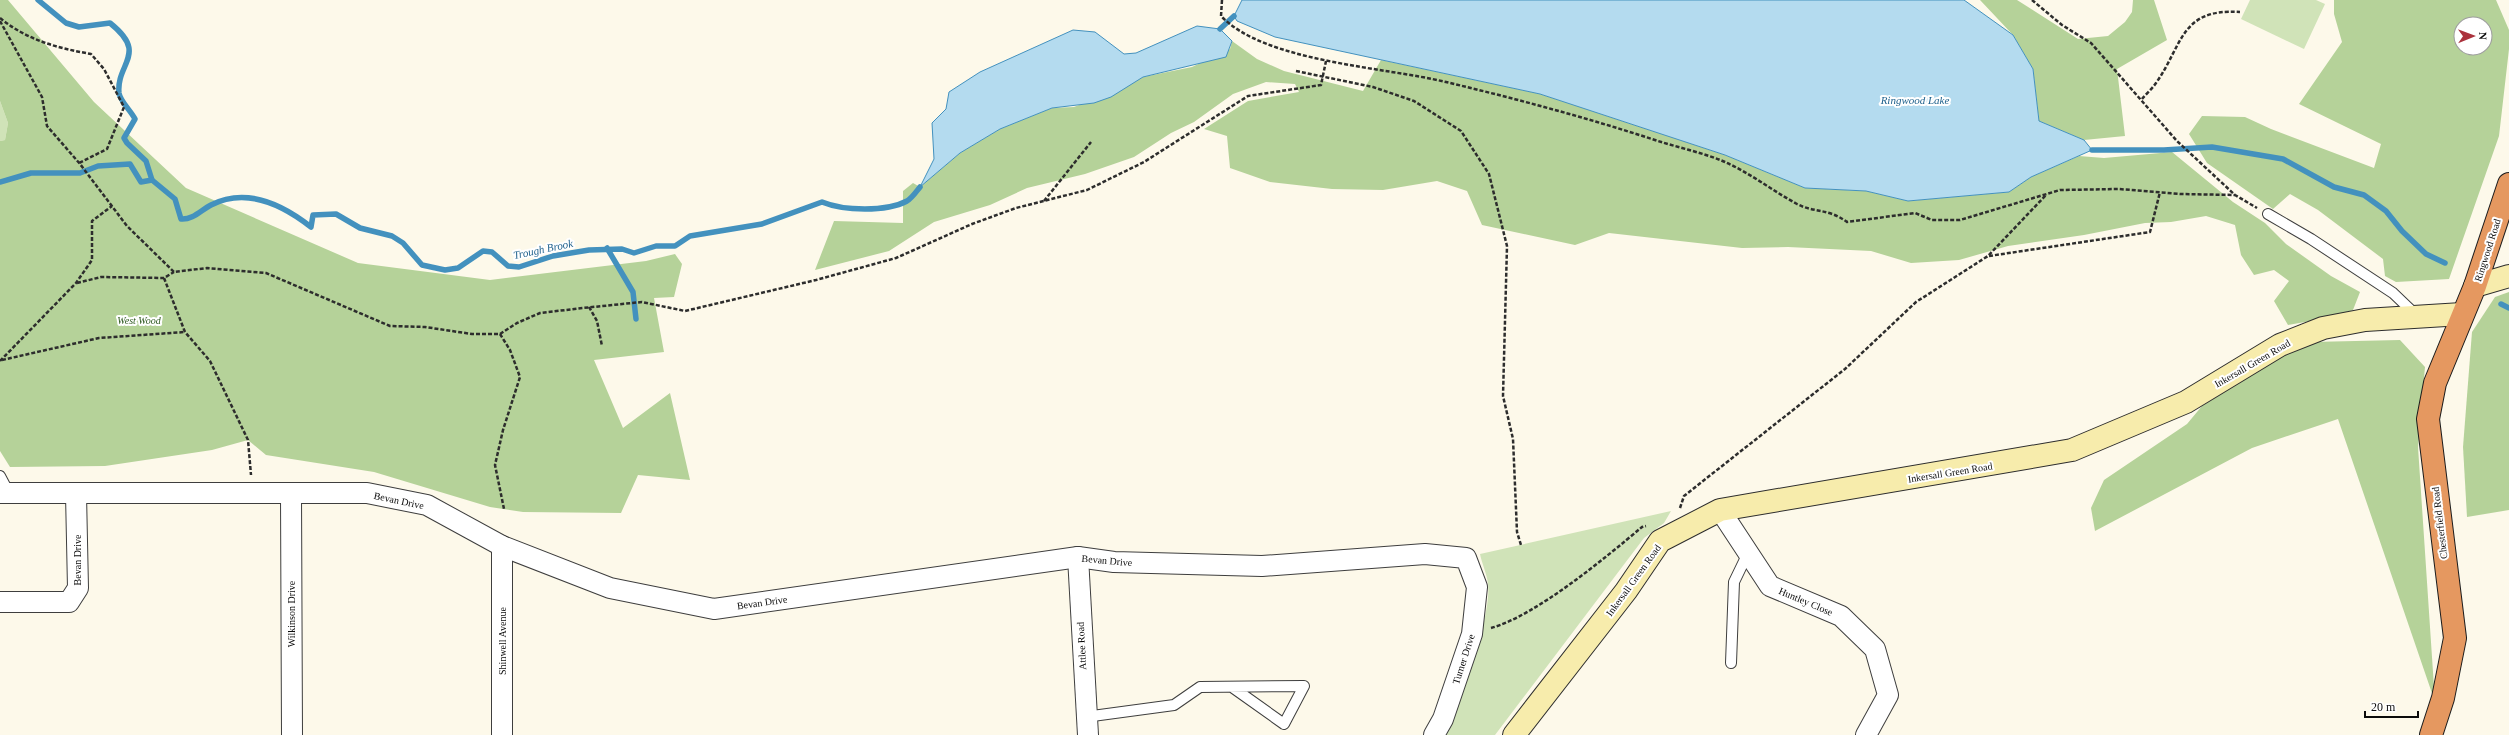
<svg xmlns="http://www.w3.org/2000/svg" width="2509" height="735" viewBox="0 0 2509 735" font-family="'Times New Roman',serif">
<rect width="100%" height="100%" fill="#fdf9ea"/>
<g fill="#d0e3b8">
<path d="M 2250,0 L 2316,0 L 2325,4 L 2304,49 L 2241,19 Z"/>
<path d="M 0,101 L 8,123 L 5,140 L 0,141 Z"/>
<path d="M 1671,511 L 1664,523 L 1644,538 L 1495,735 L 1443,735 C 1459,706 1492,616 1488,584 C 1487,574 1482,564 1480,554 Z"/>
</g>
<g fill="#b5d299" fill-rule="evenodd">
<path d="M 0,0 L 8,0 L 94,102 L 186,188 L 358,263 L 490,280 L 646,261 L 675,254 L 682,264 L 674,297 L 654,298 L 664,352 L 594,360 L 623,428 L 670,393 L 690,480 L 638,475 L 621,513 L 523,512 L 490,507 L 374,472 L 266,455 L 248,440 L 212,450 L 105,466 L 10,467 L 0,451 L 0,141 L 5,140 L 8,123 L 0,101 Z"/>
<path d="M 1980,0 L 2017,0 L 2078,39 L 2108,36 L 2125,22 L 2132,12 L 2133,0 L 2154,0 L 2167,40 L 2117,69 L 2125,136 L 2084,140 L 2039,121 L 2033,69 L 2013,35 Z"/>
<path d="M 2334,0 L 2496,0 L 2509,30 L 2509,49 L 2499,136 L 2449,279 L 2396,282 L 2385,276 L 2383,259 L 2318,210 L 2290,194 L 2273,209 L 2207,163 L 2189,134 L 2202,116 L 2245,117 L 2271,129 L 2374,168 L 2381,144 L 2299,104 L 2342,42 L 2334,14 ZM 2461,24 L 2485,24 L 2485,48 L 2461,48 Z"/>
<path d="M 1232,41 L 1257,59 L 1284,71 L 1363,91 L 1381,60 L 1540,94 L 1725,155 L 1805,188 L 1866,191 L 1908,201 L 2009,192 L 2031,177 L 2079,156 L 2104,158 L 2172,152 L 2233,202 L 2265,223 L 2286,244 L 2331,276 L 2360,292 L 2353,310 L 2333,317 L 2288,325 L 2274,301 L 2289,281 L 2274,270 L 2254,275 L 2241,255 L 2235,225 L 2206,216 L 2171,222 L 2145,223 L 2084,235 L 2008,246 L 1959,260 L 1911,263 L 1871,251 L 1788,247 L 1742,248 L 1609,233 L 1575,245 L 1482,225 L 1467,191 L 1437,181 L 1383,190 L 1332,189 L 1270,182 L 1230,168 L 1227,136 L 1204,129 L 1248,101 L 1299,92 L 1295,84 L 1266,82 L 1233,94 L 1194,122 L 1171,133 L 1134,157 L 1085,174 L 1027,188 L 990,205 L 934,222 L 889,251 L 815,270 L 834,221 L 903,223 L 903,191 L 913,183 L 920,187 L 960,153 L 1000,129 L 1052,108 L 1074,107 L 1122,88 L 1143,77 L 1192,67 L 1230,49 Z"/>
<path d="M 2509,292 L 2509,510 L 2467,517 L 2463,447 L 2472,332 L 2495,297 Z"/>
<path d="M 2400,340 L 2425,367 L 2418,447 L 2435,702 L 2338,419 L 2252,448 L 2095,531 L 2091,508 L 2104,480 L 2187,424 L 2202,406 L 2295,347 L 2311,342 Z"/>
</g>
<g fill="#b4dbef" stroke="#4391be">
<path d="M 1242,0 L 1964,0 L 2013,35 L 2033,69 L 2039,121 L 2084,140 L 2092,150 L 2031,177 L 2009,192 L 1908,201 L 1866,191 L 1805,188 L 1725,155 L 1540,94 L 1275,37 L 1237,21 L 1234,16 Z"/>
<path d="M 1197,26 L 1220,29 L 1232,41 L 1226,57 L 1143,77 L 1111,97 L 1094,103 L 1052,108 L 1000,129 L 960,153 L 920,187 L 934,159 L 932,123 L 946,109 L 949,92 L 980,72 L 1073,30 L 1095,32 L 1124,54 L 1136,53 Z"/>
</g>
<g fill="none" stroke-linecap="round" stroke-linejoin="round">
<g stroke="#4391be" stroke-width="5.5">
<path d="M 38,0 L 66,23 L 79,27 L 110,23 C 149,54 116,63 119,93 C 120,101 131,111 135,119 L 124,138 L 127,143 L 146,161 L 152,180 L 175,199 L 181,219 C 193,220 201,210 211,205 C 246,187 283,205 311,227 L 313,215 L 336,214 L 360,228 L 392,236 L 403,243 L 422,265 L 445,270 L 458,268 L 483,251 L 492,252 L 508,266 L 519,267 L 553,256 L 589,250 L 622,249 L 634,253 L 656,246 L 675,246 L 690,236 L 762,224 L 822,202 C 844,211 886,212 907,201 C 912,198 916,192 920,187"/>
<path d="M 1220,29 L 1234,16"/>
<path d="M 2092,150 L 2164,150 L 2212,147 L 2283,159 L 2334,187 L 2364,195 L 2386,211 L 2402,231 L 2426,254 L 2445,263"/>
<path d="M 0,182 L 31,173 L 80,173 L 98,166 L 130,164 L 141,182 L 152,180"/>
<path d="M 607,248 L 633,292 L 636,319"/>
<path d="M 2501,304 L 2509,308"/>
</g>
<defs>
<g id="lane">
<path d="M 2268,214 L 2311,239 L 2393,293 L 2416,315"/>
<path d="M 0,476 L 9,493"/>
<path d="M 1731,663 L 1734,582 L 1748,553"/>
<path d="M 1085,717 L 1174,705 L 1200,687 L 1304,686 L 1284,724 L 1232,687"/>
</g>
<g id="street">
<path d="M 0,493 L 367,493 L 427,505 L 502,546 L 610,588 L 714,609 L 1078,557 L 1114,562 L 1262,566 L 1425,554 L 1466,558 L 1477,587 L 1472,634 L 1443,719 L 1434,735"/>
<path d="M 291,494 L 292,735"/>
<path d="M 1720,510 L 1770,586 L 1841,616 L 1875,649 L 1888,695 L 1866,735"/>
<path d="M 502,546 L 502,735"/>
<path d="M 1078,557 L 1088,735"/>
<path d="M 0,602 L 69,602 L 78,588 L 76,494"/>
</g>
<g id="secondary">
<path d="M 2475,286 L 2509,276"/>
<path d="M 1514,735 L 1626,591 L 1660,541 L 1720,510 L 2072,450 L 2186,402 L 2280,345 L 2323,328 L 2365,320 L 2462,314"/>
</g>
<path id="highway" d="M 2431,735 L 2443,698 L 2455,638 L 2428,419 L 2435,383 L 2475,286 L 2509,184"/>
</defs>
<use href="#lane" stroke="#3e3e3e" stroke-width="12"/>
<use href="#street" stroke="#3e3e3e" stroke-width="22"/>
<use href="#secondary" stroke="#2d2d2d" stroke-width="24"/>
<use href="#highway" stroke="#1c1c1c" stroke-width="24"/>
<g stroke="#2d2d2d" stroke-width="2.5" stroke-dasharray="4 2" stroke-linecap="butt">
<path d="M 1222,0 L 1221,16 C 1265,62 1384,67 1446,82 C 1517,99 1588,118 1658,141 C 1680,148 1704,153 1725,162 C 1750,173 1773,191 1797,204 C 1814,213 1828,208 1847,222 L 1915,213 L 1932,220 L 1960,220 L 2060,190 L 2119,189 L 2181,194 L 2235,195"/>
<path d="M 2032,0 L 2062,25 L 2091,43 L 2177,141 L 2235,195 L 2257,208"/>
<path d="M 0,18 C 27,40 57,48 91,54 L 104,69 L 124,107 L 107,149 L 79,163"/>
<path d="M 0,21 L 42,97 L 47,126 L 80,164 L 127,226 L 174,272 L 207,268 L 266,273 L 390,326 L 425,327 L 472,334 L 500,334 L 517,323 L 540,313 L 583,308 L 642,302 L 685,311 L 816,280 L 896,258 L 972,224 L 1016,208 L 1087,190 L 1144,162 L 1248,96 L 1321,85 L 1326,61"/>
<path d="M 1296,71 L 1373,87 L 1414,101 L 1461,131 L 1489,174 L 1507,246 L 1503,396 L 1513,439 L 1517,532 L 1521,545"/>
<path d="M 2142,99 C 2146,94 2152,89 2156,83 C 2183,45 2180,8 2240,12"/>
<path d="M 1044,201 L 1091,142"/>
<path d="M 1989,256 L 2150,232 L 2160,192"/>
<path d="M 164,278 L 185,332 L 210,361 L 248,440 L 251,475"/>
<path d="M 77,283 L 101,277 L 164,278 L 174,272"/>
<path d="M 589,307 L 597,321 L 602,346"/>
<path d="M 500,334 L 510,350 L 520,377 L 503,430 L 495,465 L 504,509"/>
<path d="M 2,360 L 99,338 L 185,332"/>
<path d="M 0,361 L 76,283 L 92,260 L 92,221 L 112,206"/>
<path d="M 1680,508 L 1684,496 L 1845,369 L 1916,302 L 1988,256 L 2046,195"/>
<path d="M 1491,628 C 1537,615 1605,558 1642,527 L 1646,526"/>
</g>
<use href="#lane" stroke="#fff" stroke-width="10"/>
<use href="#street" stroke="#fff" stroke-width="20"/>
<use href="#secondary" stroke="#f7ecac" stroke-width="22"/>
<use href="#highway" stroke="#e59860" stroke-width="22"/>
</g>
<g text-anchor="middle" stroke-width="4" stroke-linejoin="round" paint-order="stroke">
<g font-size="10" fill="#0b0b0b" stroke="#fff">
<text transform="translate(2487 250) rotate(-72)" y="4">Ringwood Road</text>
<text transform="translate(2252 363) rotate(-30)" y="4">Inkersall Green Road</text>
<text transform="translate(1950 472) rotate(-9)" y="4">Inkersall Green Road</text>
<text transform="translate(399 500) rotate(12)" y="4">Bevan Drive</text>
<text transform="translate(2439 523) rotate(-97)" y="4">Chesterfield Road</text>
<text transform="translate(77 560) rotate(-90)" y="4">Bevan Drive</text>
<text transform="translate(1107 560) rotate(5)" y="4">Bevan Drive</text>
<text transform="translate(1633 580) rotate(-54)" y="4">Inkersall Green Road</text>
<text transform="translate(1806 601) rotate(23)" y="4">Huntley Close</text>
<text transform="translate(762 602) rotate(-8)" y="4">Bevan Drive</text>
<text transform="translate(291 614) rotate(-90)" y="4">Wilkinson Drive</text>
<text transform="translate(502 641) rotate(-90)" y="4">Shinwell Avenue</text>
<text transform="translate(1081 646) rotate(-93)" y="4">Attlee Road</text>
<text transform="translate(1463 659) rotate(-72)" y="4">Turner Drive</text>
</g>
<g font-size="10" font-style="italic" fill="#305b22" stroke="#fff">
<text x="139" y="324">West Wood</text>
</g>
<g font-size="11" font-style="italic" fill="#22638e" stroke="#fff">
<text x="1915" y="104">Ringwood Lake</text>
<text transform="translate(543 249) rotate(-12)" y="4">Trough Brook</text>
</g>
</g>
<g transform="translate(2473 36) rotate(89)"><circle r="19" fill="#ffffff" stroke="#9d9d9d"/>
<path d="M0-3L7 15L0 10L-7 15Z" fill="#ab323c"/>
<text y="-6" font-size="11" font-weight="bold" text-anchor="middle" fill="#0b0b0b">N</text>
</g>
<path d="M2365 711v6h53v-6" fill="none" stroke="#0b0b0b" stroke-width="2"/>
<text x="2371" y="711" font-size="12" fill="#0b0b0b" stroke="#ffffff" stroke-width="3" paint-order="stroke">20 m</text>
</svg>
